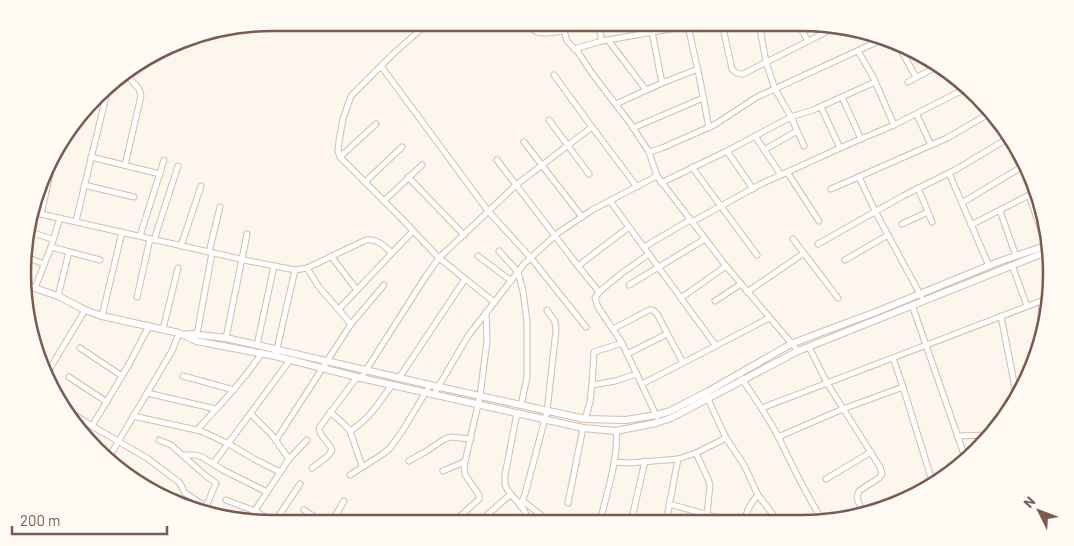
<svg xmlns="http://www.w3.org/2000/svg" width="1074" height="546" viewBox="0 0 1074 546" font-family="Barlow,sans-serif">
<rect width="100%" height="100%" fill="#fdf6ec"/>
<g fill="none" stroke-linecap="round" stroke-linejoin="round">
<defs>
<g id="minor">
<path d="M 428,23 L 393,54 L 351,96 L 343,119 L 339,141 L 338,151 L 340,157 L 400,217 L 439,258 L 494,302"/>
<path d="M 528,23 C 535,38 550,32 564,31"/>
<path d="M 562,23 L 567,41 L 578,52 L 591,72 L 630,123 L 649,152"/>
<path d="M 598,23 L 602,41"/>
<path d="M 722,23 L 732,69 C 735,73 738,74 743,74 L 834,28"/>
<path d="M 759,23 L 766,62 L 775,89 L 791,117 L 804,146"/>
<path d="M 798,23 L 808,41"/>
<path d="M 688,26 L 700,80 L 709,128"/>
<path d="M 652,32 L 662,83"/>
<path d="M 608,40 L 621,57 L 646,90"/>
<path d="M 898,45 L 916,77"/>
<path d="M 574,49 L 602,41 L 704,23"/>
<path d="M 858,51 L 873,77 L 894,125"/>
<path d="M 381,66 L 488,211 L 531,258 L 586,327"/>
<path d="M 124,72 L 139,89 L 141,96 L 125,165"/>
<path d="M 554,75 L 592,127"/>
<path d="M 908,82 L 936,67"/>
<path d="M 842,97 L 861,139"/>
<path d="M 616,104 L 662,83 L 698,69"/>
<path d="M 821,107 L 840,148"/>
<path d="M 917,115 L 931,145"/>
<path d="M 549,120 L 589,174"/>
<path d="M 633,128 L 703,98"/>
<path d="M 755,136 L 781,175"/>
<path d="M 524,142 L 582,217"/>
<path d="M 764,150 L 797,131"/>
<path d="M 727,151 L 753,189"/>
<path d="M 91,157 L 160,174"/>
<path d="M 340,157 L 376,124"/>
<path d="M 497,160 L 578,266 L 599,292 L 595,298 L 598,307 L 622,343 L 657,417"/>
<path d="M 692,167 L 757,255"/>
<path d="M 787,172 L 819,221"/>
<path d="M 949,173 L 989,266"/>
<path d="M 657,176 L 649,152 L 662,148 L 714,125 L 757,97 L 881,40"/>
<path d="M 408,177 L 464,235"/>
<path d="M 859,177 L 875,211 L 921,296"/>
<path d="M 365,182 L 402,147"/>
<path d="M 661,183 L 727,151 L 791,117 L 813,110 L 875,82"/>
<path d="M 84,185 L 134,197"/>
<path d="M 918,188 L 932,222"/>
<path d="M 831,189 L 947,138 L 992,112"/>
<path d="M 1029,195 L 1044,239"/>
<path d="M 384,201 L 422,165"/>
<path d="M 610,201 L 716,346"/>
<path d="M 962,203 L 1023,166"/>
<path d="M 1000,211 L 1016,256"/>
<path d="M 32,212 L 249,261 L 295,270 L 307,268 L 366,240 C 377,238 384,246 392,253 L 413,231"/>
<path d="M 41,214 L 52,165"/>
<path d="M 76,221 L 108,88"/>
<path d="M 692,222 L 761,184 L 849,144 L 894,125 L 965,89"/>
<path d="M 902,224 L 928,212"/>
<path d="M 971,225 L 1037,191"/>
<path d="M 27,231 L 52,239"/>
<path d="M 140,236 L 164,160"/>
<path d="M 793,239 L 838,298"/>
<path d="M 154,240 L 178,166"/>
<path d="M 818,244 L 903,196 L 955,170 L 1007,139"/>
<path d="M 181,246 L 201,186"/>
<path d="M 51,247 L 100,260"/>
<path d="M 644,247 L 690,220"/>
<path d="M 499,251 L 518,272 L 523,291 L 527,322 L 527,377 L 521,405"/>
<path d="M 209,252 L 220,207"/>
<path d="M 331,256 L 357,290"/>
<path d="M 478,256 L 510,280"/>
<path d="M 26,257 L 44,264"/>
<path d="M 845,260 L 888,235"/>
<path d="M 1012,265 L 1027,306"/>
<path d="M 578,266 L 629,227"/>
<path d="M 307,268 L 319,287 L 351,324"/>
<path d="M 629,285 L 705,239"/>
<path d="M 35,288 L 51,247 L 60,218"/>
<path d="M 599,292 L 622,273 L 649,254"/>
<path d="M 747,292 L 804,253"/>
<path d="M 25,294 L 30,287"/>
<path d="M 58,296 L 69,252"/>
<path d="M 137,297 L 150,239"/>
<path d="M 681,298 L 726,266"/>
<path d="M 715,301 L 741,284"/>
<path d="M 912,305 L 966,460"/>
<path d="M 339,309 L 392,253"/>
<path d="M 102,316 L 122,232"/>
<path d="M 1001,316 L 1017,398"/>
<path d="M 163,329 L 178,268"/>
<path d="M 613,329 L 649,310 L 653,310 L 657,314 L 683,363"/>
<path d="M 1040,329 L 1042,301"/>
<path d="M 197,334 L 212,253"/>
<path d="M 226,338 L 247,234"/>
<path d="M 257,345 L 274,266"/>
<path d="M 809,347 L 827,383 L 880,467 L 882,474 L 879,478 L 859,491 C 854,499 861,506 864,513"/>
<path d="M 80,348 L 122,376"/>
<path d="M 276,353 L 295,270"/>
<path d="M 627,354 L 667,334"/>
<path d="M 893,358 L 903,387 L 933,484"/>
<path d="M 46,375 L 85,310"/>
<path d="M 183,376 L 234,390"/>
<path d="M 69,377 L 107,402"/>
<path d="M 361,378 L 426,276 L 439,258 L 516,185 L 592,127 L 637,187"/>
<path d="M 399,378 L 465,279"/>
<path d="M 742,379 C 755,398 768,417 779,438 C 793,467 806,495 823,521"/>
<path d="M 642,384 L 731,338 L 769,318"/>
<path d="M 592,385 L 615,381 L 637,374"/>
<path d="M 147,393 L 216,409"/>
<path d="M 434,394 L 468,336 L 524,264 L 558,233 L 592,210 L 657,176 L 726,266 L 798,351"/>
<path d="M 707,397 L 726,438 L 744,465 L 758,495 L 778,521"/>
<path d="M 762,408 L 1049,298"/>
<path d="M 67,410 L 92,426 L 147,458 L 180,483 L 185,493 L 205,506"/>
<path d="M 330,412 L 344,424 L 350,431 L 362,466"/>
<path d="M 517,413 L 505,475 C 505,476 505,484 505,484 C 508,497 525,504 526,516 L 520,522"/>
<path d="M 251,414 L 272,435 L 289,459"/>
<path d="M 133,416 L 201,431 L 229,444 L 254,459 L 280,472"/>
<path d="M 585,419 L 590,402 L 592,385 L 594,352 L 622,343"/>
<path d="M 92,426 L 128,366 L 149,326"/>
<path d="M 197,430 C 220,405 243,381 262,353"/>
<path d="M 350,431 C 369,420 379,402 392,385"/>
<path d="M 957,436 L 990,435"/>
<path d="M 778,437 L 843,409 L 903,387"/>
<path d="M 159,440 L 171,445 L 206,476 L 216,483 L 205,509"/>
<path d="M 276,440 L 351,324 L 384,285"/>
<path d="M 696,453 L 708,479 L 710,485 L 707,514"/>
<path d="M 183,455 L 195,455 L 202,457 L 223,470 L 267,492"/>
<path d="M 108,459 L 172,351 L 179,333"/>
<path d="M 409,461 L 425,452 L 443,440 L 450,437 L 471,439"/>
<path d="M 614,462 L 630,463 L 678,459 L 696,453 L 726,438"/>
<path d="M 213,464 L 290,360"/>
<path d="M 312,468 L 328,456 L 332,450 C 329,442 319,436 319,428 L 357,377"/>
<path d="M 443,471 L 464,462"/>
<path d="M 350,475 L 383,454 L 390,448 L 403,430 L 430,385"/>
<path d="M 826,479 L 871,452"/>
<path d="M 226,500 L 255,511 L 275,523"/>
<path d="M 523,501 L 546,519 L 560,522"/>
<path d="M 568,503 L 583,428"/>
<path d="M 669,504 L 734,522"/>
<path d="M 520,506 L 525,494 L 547,411 L 556,330 L 555,322 L 547,310"/>
<path d="M 304,510 L 324,523"/>
<path d="M 864,512 L 929,486"/>
<path d="M 248,521 L 289,459 L 307,440"/>
<path d="M 454,522 L 479,499 L 479,495 L 468,479 L 465,474 L 464,466 L 480,396 L 487,341 L 486,312"/>
<path d="M 479,522 L 510,495"/>
<path d="M 600,522 C 606,495 619,458 616,431"/>
<path d="M 631,522 L 645,461"/>
<path d="M 666,522 L 678,459"/>
<path d="M 744,522 C 747,511 750,503 758,495"/>
<path d="M 274,523 L 300,484"/>
<path d="M 331,523 L 344,501"/>
</g>
<g id="tertiary">
<path d="M 25,285 L 58,296 L 85,310 L 102,316 L 179,333 L 196,341 L 275,356 L 361,378 L 583,428 L 616,431 L 656,423 L 671,418 L 798,351 L 1046,252"/>
<path d="M 183,335 L 191,334 L 226,338 L 430,385 L 585,419 L 626,420 L 656,415 L 668,412 L 707,392 L 791,344 L 817,334 L 876,312 L 998,262 L 1045,246"/>
</g>
</defs>
<use href="#minor" stroke="#d1beb0" stroke-width="7"/>
<use href="#tertiary" stroke="#d1beb0" stroke-width="8"/>
<use href="#minor" stroke="#fff" stroke-width="5"/>
<use href="#tertiary" stroke="#fff" stroke-width="6"/>
</g>
<path d="M0 0H1074V546H0ZM273 31H801A242 242 0 0 1 1043 273V273A242 242 0 0 1 801 515H273A242 242 0 0 1 31 273V273A242 242 0 0 1 273 31Z" fill="#fffaf3" fill-rule="evenodd"/>
<path fill="none" stroke="#7a5c4d" stroke-width="2.5" d="M273 31H801A242 242 0 0 1 1043 273V273A242 242 0 0 1 801 515H273A242 242 0 0 1 31 273V273A242 242 0 0 1 273 31Z"/>
<g transform="translate(1039 511) rotate(312)" stroke="#fffaf3" stroke-width="4" paint-order="stroke">
<path d="M0-4L9 19L0 12L-9 19Z" fill="#7a5c4d"/>
<text y="-8" font-size="14" font-weight="bold" text-anchor="middle" fill="#7a5c4d">N</text>
</g>
<path d="M12 526v8h155v-8" fill="none" stroke="#7a5c4d" stroke-width="2.5"/>
<text x="20" y="526" font-size="15" fill="#7a5c4d" stroke="#fffaf3" stroke-width="4" paint-order="stroke">200 m</text>
</svg>
